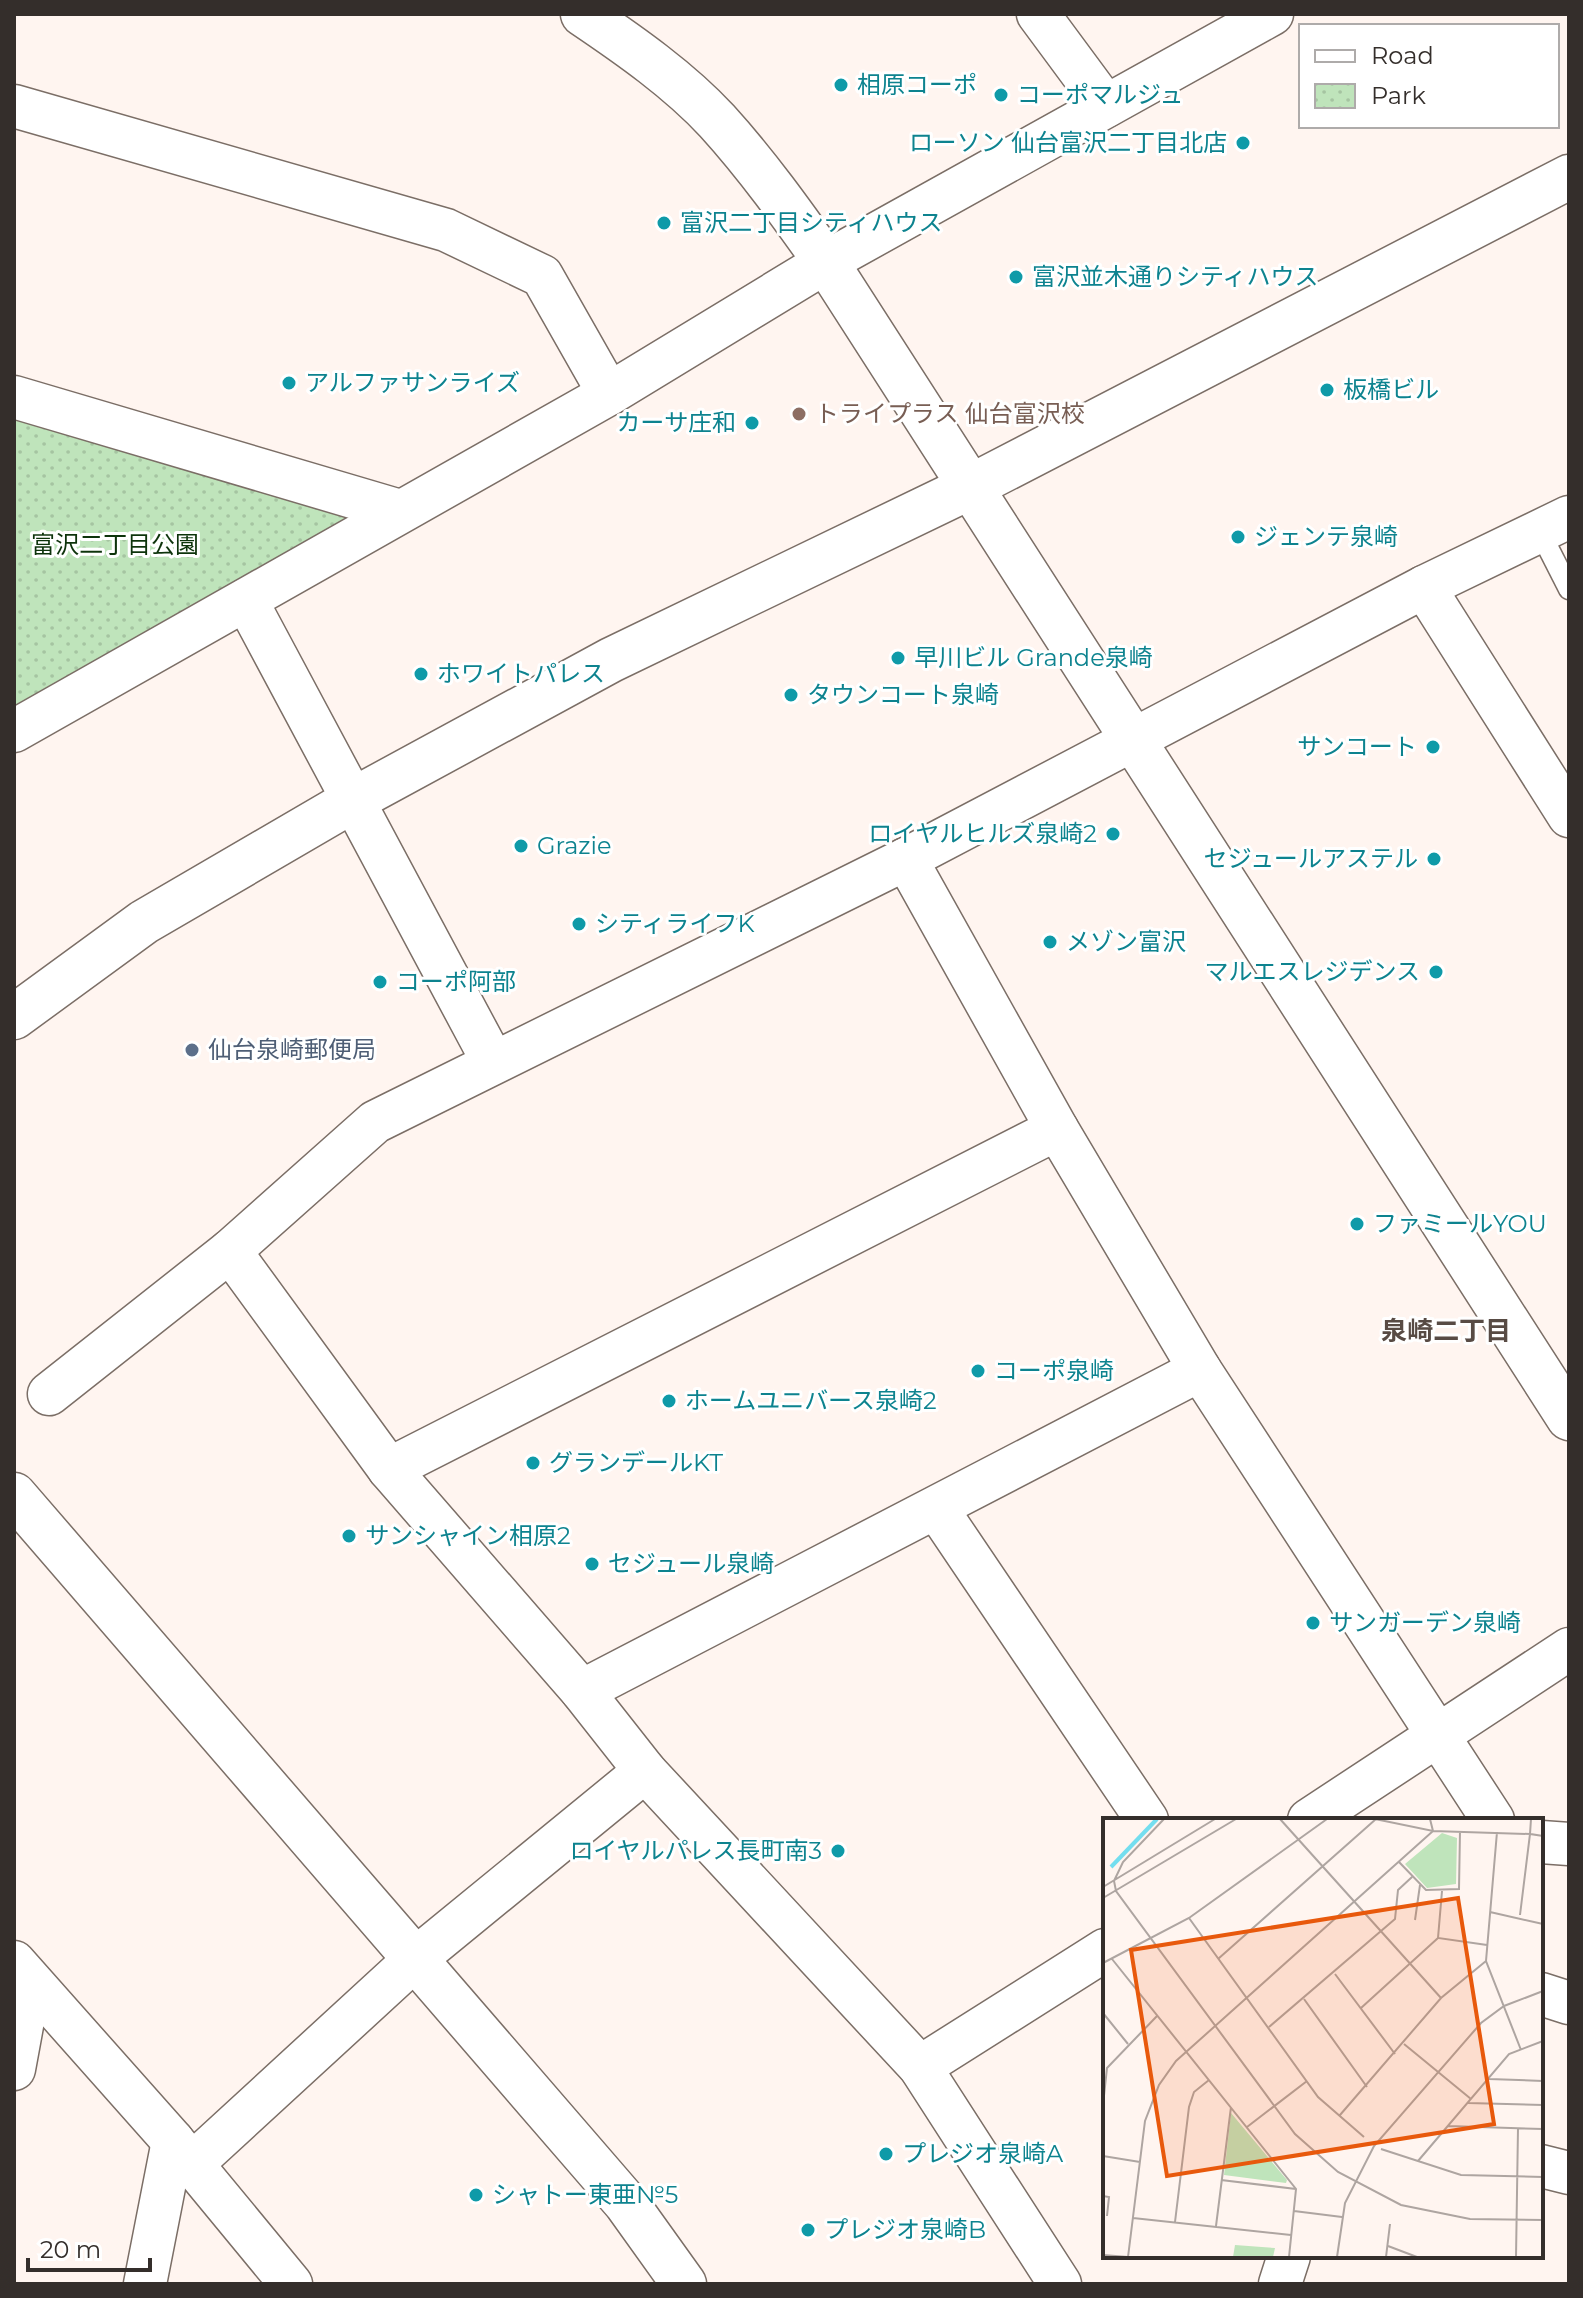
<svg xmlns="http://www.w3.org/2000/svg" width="1583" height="2298" viewBox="0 0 1583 2298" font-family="Montserrat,'Noto Sans JP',sans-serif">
<defs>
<pattern id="park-dots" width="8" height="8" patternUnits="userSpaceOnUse" patternTransform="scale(2)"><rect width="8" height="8" fill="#bfe4bb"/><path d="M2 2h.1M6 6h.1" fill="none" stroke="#a5c4a1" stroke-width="1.8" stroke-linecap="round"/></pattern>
</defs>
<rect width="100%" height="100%" fill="#fff5f0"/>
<path fill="url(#park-dots)" d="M 14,413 L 356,508 L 358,523 L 14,718 Z"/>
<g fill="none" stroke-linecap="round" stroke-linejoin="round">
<defs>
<path id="service" d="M 1540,532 L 1569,589"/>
<g id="minor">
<path d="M 1038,14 L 1106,106"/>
<path d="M 14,106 L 446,230 L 542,276 L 609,394"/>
<path d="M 14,397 L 400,511"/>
<path d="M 1424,587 L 1569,816"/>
<path d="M 246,600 L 493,1062"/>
<path d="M 14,731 L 609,394 L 826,262 L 1272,14"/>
<path d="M 906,859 L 1057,1129 L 1200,1370 L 1493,1820"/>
<path d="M 230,1251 L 389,1469 L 582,1691 L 645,1771 L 920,2067 L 1060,2284"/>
<path d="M 49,1394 L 230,1251 L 375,1122 L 906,859 L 1424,587 L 1569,517"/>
<path d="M 389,1469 L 1057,1129"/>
<path d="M 937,1509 L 1147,1820"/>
<path d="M 582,1691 L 1200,1370"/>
<path d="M 1309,1820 L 1569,1649"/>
<path d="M 1541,1842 L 1569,1844"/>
<path d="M 14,1962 L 173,2141 L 291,2284"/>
<path d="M 1541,1994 L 1569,2003"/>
<path d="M 920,2067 L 1105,1950"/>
<path d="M 14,2069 L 30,1982"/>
<path d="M 192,2164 L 414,1960 L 645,1771"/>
<path d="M 1541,2166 L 1569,2173"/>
<path d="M 145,2284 L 173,2141"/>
<path d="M 1280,2284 L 1289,2256"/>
</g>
<g id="tertiary">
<path d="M 583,14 C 629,45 679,80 717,121 C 757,165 792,214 826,262 L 1569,1418"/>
<path d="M 14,1017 L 144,922 L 355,799 L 611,660 L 970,487 L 1569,177"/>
<path d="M 14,1495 L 626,2203 L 684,2284"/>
</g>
</defs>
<use href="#service" stroke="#7b6e66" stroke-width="23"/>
<use href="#minor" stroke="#7b6e66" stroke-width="45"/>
<use href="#tertiary" stroke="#7b6e66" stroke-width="47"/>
<use href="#service" stroke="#fff" stroke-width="20"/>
<use href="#minor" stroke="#fff" stroke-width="42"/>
<use href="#tertiary" stroke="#fff" stroke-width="44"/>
</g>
<g fill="#0f9aa8" stroke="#fff" stroke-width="3">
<circle cx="841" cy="85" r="8"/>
<circle cx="1001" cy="95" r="8"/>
<circle cx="1243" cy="143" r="8"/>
<circle cx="664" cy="223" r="8"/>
<circle cx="1016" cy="277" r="8"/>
<circle cx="289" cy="383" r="8"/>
<circle cx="1327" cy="390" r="8"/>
<circle cx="752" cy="423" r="8"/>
<circle cx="1238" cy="537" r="8"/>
<circle cx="898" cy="658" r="8"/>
<circle cx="421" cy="674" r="8"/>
<circle cx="791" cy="695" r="8"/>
<circle cx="1433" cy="747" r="8"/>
<circle cx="1113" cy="834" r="8"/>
<circle cx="521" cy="846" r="8"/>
<circle cx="1434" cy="859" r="8"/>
<circle cx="579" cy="924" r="8"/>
<circle cx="1050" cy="942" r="8"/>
<circle cx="1436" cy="972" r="8"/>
<circle cx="380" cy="982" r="8"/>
<circle cx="1357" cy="1224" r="8"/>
<circle cx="978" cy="1371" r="8"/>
<circle cx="669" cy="1401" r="8"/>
<circle cx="533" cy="1463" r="8"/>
<circle cx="349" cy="1536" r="8"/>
<circle cx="592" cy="1564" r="8"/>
<circle cx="1313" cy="1623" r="8"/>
<circle cx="838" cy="1851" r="8"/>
<circle cx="886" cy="2154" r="8"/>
<circle cx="476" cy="2195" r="8"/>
<circle cx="808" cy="2230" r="8"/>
</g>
<circle fill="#8d6e63" stroke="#fff" stroke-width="3" cx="799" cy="414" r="8"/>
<circle fill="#5c6f8a" stroke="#fff" stroke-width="3" cx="192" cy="1050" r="8"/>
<g text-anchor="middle" stroke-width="6" stroke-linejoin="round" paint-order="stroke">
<g font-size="24" fill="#0d838f" stroke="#fff" text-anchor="start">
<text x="857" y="93">相原コーポ</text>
<text x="1017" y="103">コーポマルジュ</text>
<text x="1227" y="151" text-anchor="end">ローソン 仙台富沢二丁目北店</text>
<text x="680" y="231">富沢二丁目シティハウス</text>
<text x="1032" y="285">富沢並木通りシティハウス</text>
<text x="305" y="391">アルファサンライズ</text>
<text x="1343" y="398">板橋ビル</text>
<text x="736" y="431" text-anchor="end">カーサ庄和</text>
<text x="1254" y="545">ジェンテ泉崎</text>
<text x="914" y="666">早川ビル Grande泉崎</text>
<text x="437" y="682">ホワイトパレス</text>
<text x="807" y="703">タウンコート泉崎</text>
<text x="1417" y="755" text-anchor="end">サンコート</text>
<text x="1097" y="842" text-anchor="end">ロイヤルヒルズ泉崎2</text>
<text x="537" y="854">Grazie</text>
<text x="1418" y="867" text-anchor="end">セジュールアステル</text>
<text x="595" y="932">シティライフK</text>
<text x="1066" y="950">メゾン富沢</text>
<text x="1420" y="980" text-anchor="end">マルエスレジデンス</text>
<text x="396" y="990">コーポ阿部</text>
<text x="1373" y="1232">ファミールYOU</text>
<text x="994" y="1379">コーポ泉崎</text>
<text x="685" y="1409">ホームユニバース泉崎2</text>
<text x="549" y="1471">グランデールKT</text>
<text x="365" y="1544">サンシャイン相原2</text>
<text x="608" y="1572">セジュール泉崎</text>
<text x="1329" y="1631">サンガーデン泉崎</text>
<text x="822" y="1859" text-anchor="end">ロイヤルパレス長町南3</text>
<text x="902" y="2162">プレジオ泉崎A</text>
<text x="492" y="2203">シャトー東亜№5</text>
<text x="824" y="2238">プレジオ泉崎B</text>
</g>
<g font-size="24" fill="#785e54" stroke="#fff" text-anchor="start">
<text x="815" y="422">トライプラス 仙台富沢校</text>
</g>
<g font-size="24" fill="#0d330b" stroke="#fff">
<text x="115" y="553">富沢二丁目公園</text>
</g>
<g font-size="24" fill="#4e5e75" stroke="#fff" text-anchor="start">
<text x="208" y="1058">仙台泉崎郵便局</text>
</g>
<g font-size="26" font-weight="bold" fill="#584b44" stroke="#fff">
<text x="1446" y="1340">泉崎二丁目</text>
</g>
</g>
<g transform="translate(1103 1818)">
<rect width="440" height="440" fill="#fff5f0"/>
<path d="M 339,15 L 354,20 L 353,66 L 324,70 L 302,46 ZM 128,295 L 184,362 L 183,365 L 121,357 Z" fill="#bfe4bb"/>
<path d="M 132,427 L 172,430 L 170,439 L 130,439 Z" fill="#bfe4bb"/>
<path fill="none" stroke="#73deef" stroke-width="4" d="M 8,49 L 54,1"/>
<path fill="none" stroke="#aea5a1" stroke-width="2" d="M 61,1 L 20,44 L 11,63 L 13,73 L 192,316 L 235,354 L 298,387 L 367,401 L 440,402M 177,1 L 338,180M 272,1 L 330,13 L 327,1M 394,14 L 383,143 L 418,232M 296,44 L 323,72 L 356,71 L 357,13M 0,69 L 112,1M 339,73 L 335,120 L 384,127M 0,80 L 133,1M 387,94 L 440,106M 417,97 L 427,16 L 440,18M 86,100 L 215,279 L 261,319M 312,102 L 317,67M 9,141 L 193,371 L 186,439M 115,141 L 273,1M 0,145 L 86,100 L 224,1M 232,156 L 292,236M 201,181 L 264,269M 258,190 L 335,120M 0,195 L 25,226M 166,209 L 292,101 L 295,72 L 309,59M 301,226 L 368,281M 386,261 L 440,263M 365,285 L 440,287M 0,287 L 4,250 L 54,198M 237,297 L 338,180 L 383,143M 345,308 L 440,311M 144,309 L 204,263M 278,331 L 358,357 L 440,359M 0,338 L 37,344M 315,343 L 406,236 L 440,223M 118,362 L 193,371M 0,378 L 6,379 L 4,398M 191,393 L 239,399M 30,400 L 188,417M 72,404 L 86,289 L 91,274 L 106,262M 113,408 L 128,289M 285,428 L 314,439M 0,437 L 25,439M 25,439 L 42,303 L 56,267 L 73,243 L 330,13 L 427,16 L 428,1M 234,439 L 242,385 L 271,328 L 378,205 L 401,188 L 440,173M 283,439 L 287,406M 413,439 L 415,310"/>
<path fill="#e8590c" fill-opacity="0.15" stroke="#e8590c" stroke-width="4" d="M 355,80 L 391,306 L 64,358 L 28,132 Z"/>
<rect width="440" height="440" fill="none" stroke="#342e2b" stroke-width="4"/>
</g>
<rect width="1583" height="2298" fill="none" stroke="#342e2b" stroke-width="32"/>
<rect x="1299" y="24" width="260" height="104" fill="#ffffff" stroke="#aeabaa" stroke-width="2"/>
<rect x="1315" y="50" width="40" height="12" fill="#ffffff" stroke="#aeabaa" stroke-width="2"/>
<text x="1371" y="64" font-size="24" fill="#342e2b">Road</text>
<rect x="1315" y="84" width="40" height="24" fill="url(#park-dots)" stroke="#aeabaa" stroke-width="2"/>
<text x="1371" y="104" font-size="24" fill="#342e2b">Park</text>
<path d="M28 2258v12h122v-12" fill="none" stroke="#342e2b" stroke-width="4"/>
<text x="40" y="2258" font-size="24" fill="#342e2b" stroke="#ffffff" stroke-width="6" paint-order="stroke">20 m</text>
</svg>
